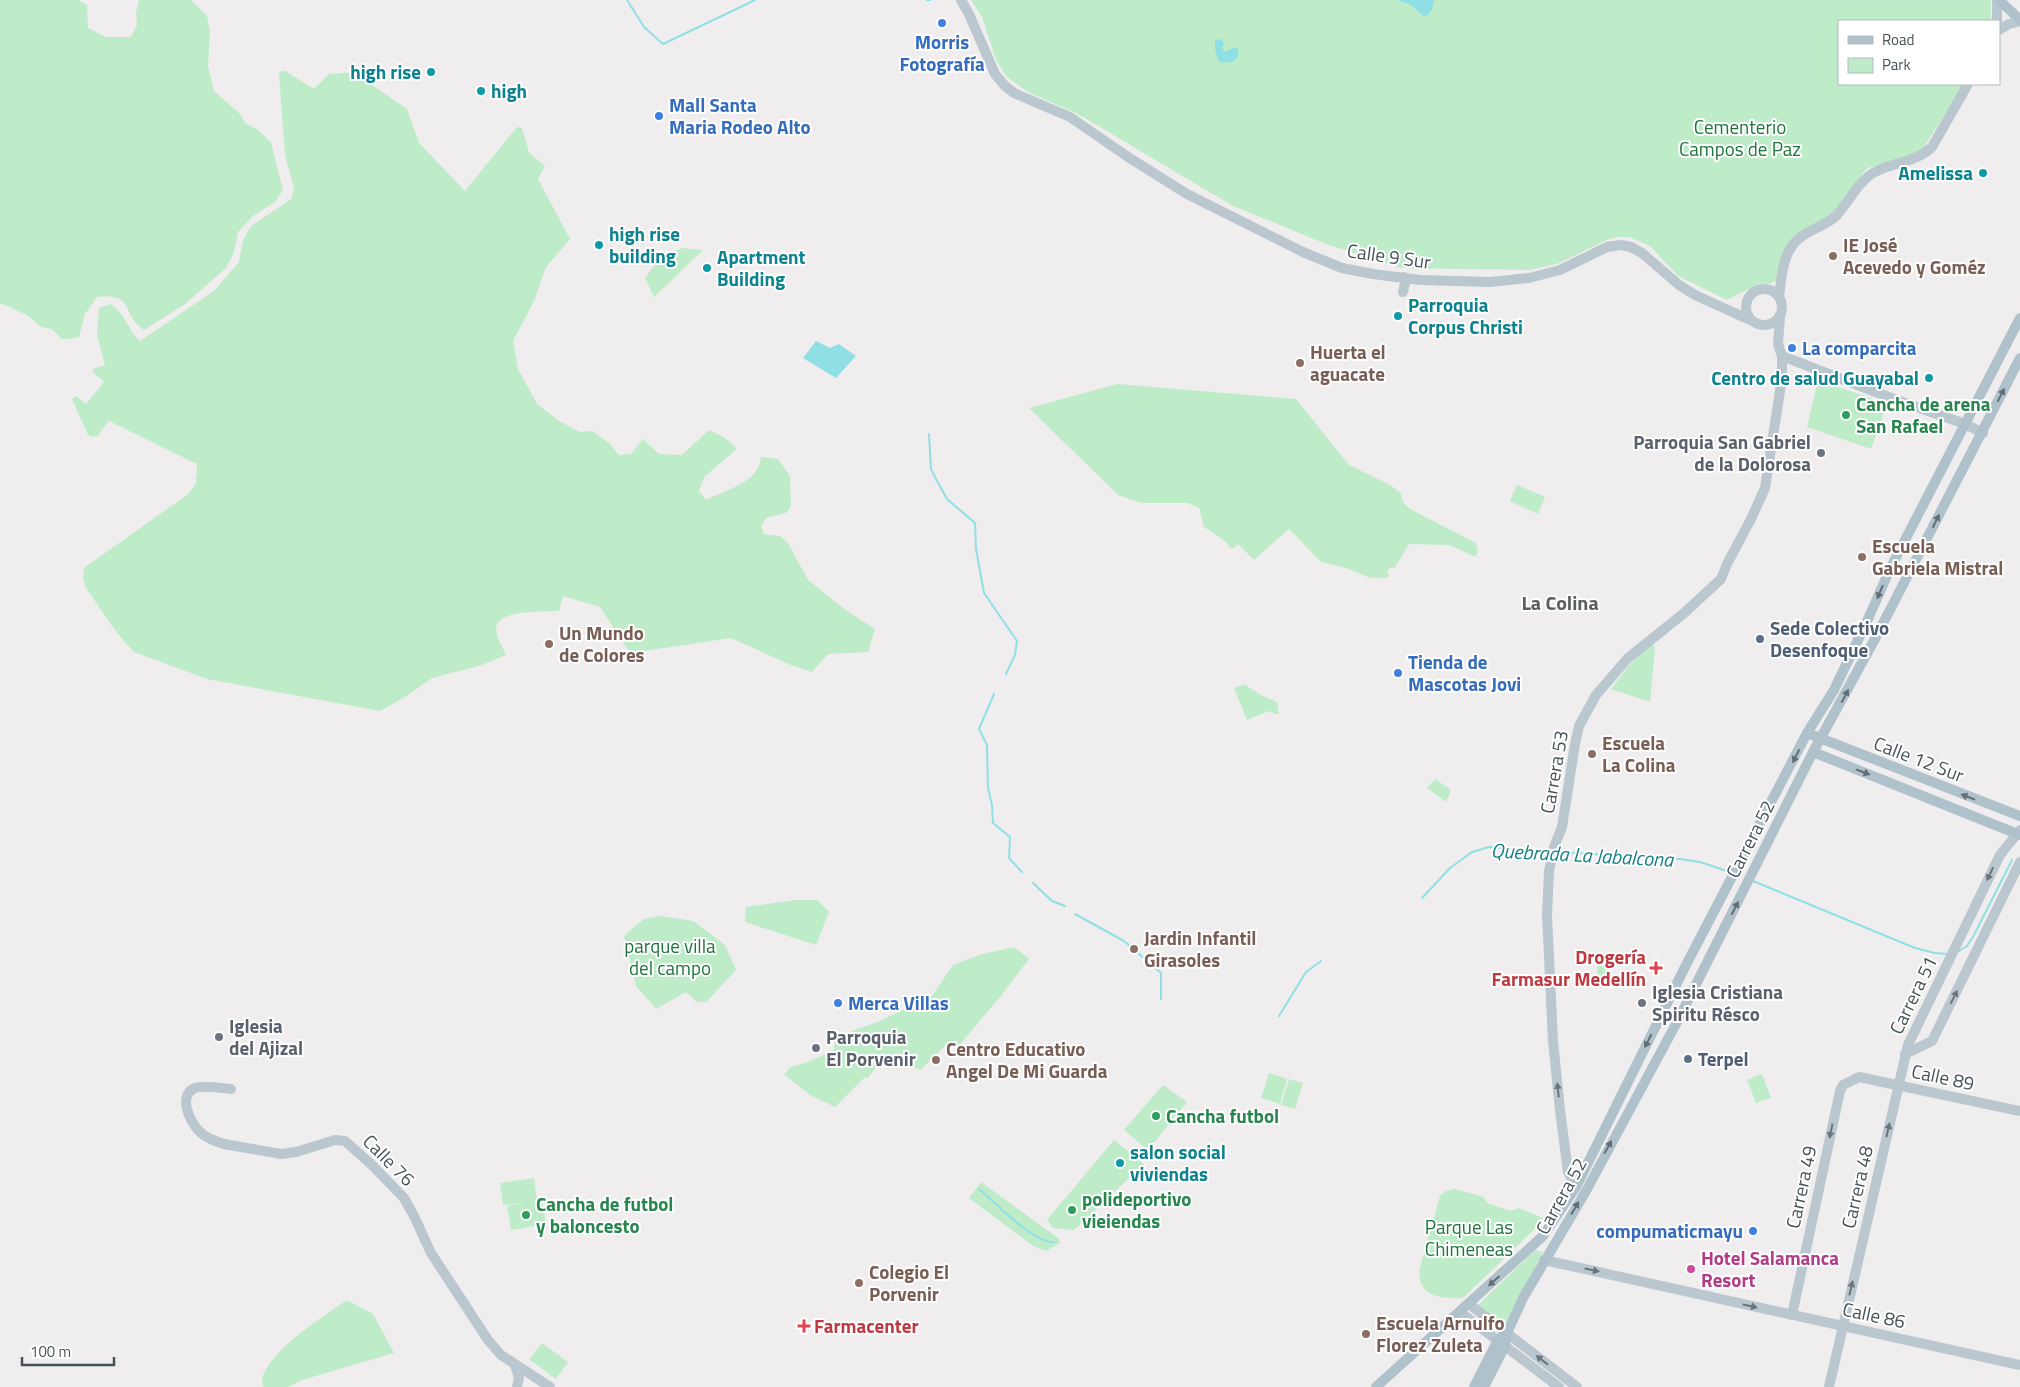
<svg xmlns="http://www.w3.org/2000/svg" width="2020" height="1387" viewBox="0 0 2020 1387" font-family="'Titillium Web',sans-serif">
<rect width="100%" height="100%" fill="#f0edee"/>
<g fill="#beebc8">
<path d="M 0,0 L 78,0 L 87,5 L 88,28 L 106,37 L 131,37 L 137,25 L 136,13 L 139,0 L 191,0 L 207,16 L 210,31 L 208,66 L 214,91 L 240,114 L 245,123 L 258,130 L 271,142 L 283,190 L 275,202 L 253,216 L 238,232 L 234,252 L 226,268 L 185,304 L 144,330 C 122,317 135,292 97,297 L 85,314 L 79,337 L 70,339 L 62,339 L 52,329 L 41,327 L 27,315 L 0,303 Z"/>
<path d="M 971,0 L 1991,0 L 1991,21 L 1839,21 L 1839,84 L 1964,84 L 1920,153 L 1893,163 L 1867,168 L 1834,211 L 1787,252 L 1776,281 L 1769,284 L 1759,284 L 1727,300 L 1678,276 L 1651,247 L 1630,237 L 1618,237 L 1609,239 L 1557,264 L 1529,270 L 1401,268 L 1326,244 L 1233,206 L 1078,114 L 1028,92 L 1007,77 L 996,60 L 982,17 Z"/>
<path d="M 281,71 L 285,71 L 314,89 L 329,74 L 353,72 L 407,109 L 419,143 L 465,191 L 517,127 L 522,128 L 529,153 L 545,166 L 538,179 L 570,239 L 546,267 L 534,301 L 513,341 L 518,369 L 537,404 L 559,421 L 580,432 L 592,431 L 609,443 L 619,455 L 631,454 L 643,439 L 659,454 L 682,455 L 709,430 L 725,438 L 737,449 L 704,477 L 699,491 L 706,500 C 725,490 759,483 761,457 L 778,459 L 790,476 L 791,506 L 786,513 L 766,518 L 761,527 L 764,534 L 780,536 L 788,543 L 808,580 L 847,611 L 875,629 L 868,652 L 828,654 L 812,672 L 791,665 L 731,638 L 630,653 L 600,607 L 563,596 L 559,611 C 543,612 496,609 496,629 C 496,637 503,648 506,655 L 479,666 L 432,678 L 405,697 L 380,711 L 207,679 L 134,652 L 117,633 L 86,588 L 83,579 L 84,568 L 188,494 L 196,484 L 197,464 L 109,421 L 97,436 L 92,437 L 88,435 L 72,399 L 76,396 L 86,404 L 104,382 L 93,372 L 93,369 L 105,365 L 97,335 L 99,308 L 110,304 C 124,311 128,330 140,341 L 214,291 L 239,262 L 243,240 L 251,226 L 291,199 L 294,189 L 285,155 L 279,74 Z"/>
<path d="M 682,248 L 703,250 L 654,297 L 645,278 L 661,257 Z"/>
<path d="M 1818,380 L 1887,404 L 1871,449 L 1807,427 Z"/>
<path d="M 1117,384 L 1296,399 L 1349,465 L 1390,485 L 1401,493 L 1403,502 L 1410,509 L 1476,543 L 1478,552 L 1475,557 L 1450,545 L 1409,544 L 1394,569 L 1390,567 L 1387,573 L 1389,575 L 1387,578 L 1371,578 L 1346,568 L 1321,562 L 1289,529 L 1254,560 L 1238,544 L 1232,549 L 1225,541 L 1204,527 L 1199,508 L 1188,503 L 1142,503 L 1118,495 L 1029,408 Z"/>
<path d="M 1517,485 L 1545,497 L 1538,514 L 1510,501 Z"/>
<path d="M 1652,643 L 1655,648 L 1650,702 L 1611,689 L 1641,650 Z"/>
<path d="M 1244,684 L 1261,695 L 1277,702 L 1279,715 L 1269,711 L 1247,720 L 1234,688 Z"/>
<path d="M 1435,779 L 1451,790 L 1446,802 L 1427,788 Z"/>
<path d="M 795,900 L 817,900 L 829,912 L 816,945 L 745,922 L 746,907 Z"/>
<path d="M 661,916 L 693,921 L 725,945 L 736,970 L 706,1002 L 697,1002 L 686,992 L 656,1009 L 636,986 L 624,936 L 644,919 Z"/>
<path d="M 1014,947 L 1029,959 L 1000,997 L 957,1048 L 949,1042 L 920,1070 L 891,1057 L 884,1057 L 867,1079 L 865,1077 L 835,1107 L 810,1095 L 784,1074 L 791,1067 L 811,1061 L 834,1050 L 835,1037 L 880,1021 L 932,996 L 953,965 L 982,954 Z"/>
<path d="M 1598,959 L 1614,960 L 1609,977 L 1604,976 L 1602,988 L 1596,988 Z"/>
<path d="M 1269,1073 L 1287,1079 L 1280,1104 L 1261,1098 Z"/>
<path d="M 1762,1074 L 1771,1098 L 1756,1103 L 1747,1080 Z"/>
<path d="M 1289,1079 L 1303,1083 L 1295,1109 L 1281,1105 Z"/>
<path d="M 1163,1085 L 1187,1102 L 1148,1150 L 1124,1130 Z"/>
<path d="M 1114,1140 L 1144,1164 L 1074,1230 L 1053,1228 L 1047,1220 Z"/>
<path d="M 534,1178 L 537,1201 L 542,1200 L 546,1224 L 511,1230 L 507,1206 L 524,1203 L 503,1205 L 500,1183 Z"/>
<path d="M 981,1182 L 1058,1238 L 1060,1243 L 1046,1251 L 1033,1246 L 969,1198 Z"/>
<path d="M 1455,1189 L 1484,1197 L 1487,1203 L 1510,1211 L 1519,1208 L 1545,1219 L 1463,1298 C 1442,1298 1420,1299 1419,1271 L 1440,1196 L 1446,1191 Z"/>
<path d="M 1535,1250 L 1543,1252 L 1503,1328 L 1476,1307 Z"/>
<path d="M 347,1300 L 373,1314 L 394,1353 L 302,1380 L 288,1387 L 264,1387 L 262,1384 C 261,1355 324,1316 347,1300 Z"/>
<path d="M 542,1343 L 568,1362 L 556,1379 L 529,1359 Z"/>
</g>
<g fill="#8fe0e4">
<path d="M 1397,0 L 1434,0 L 1432,10 L 1426,16 L 1422,15 L 1411,5 Z"/>
<path d="M 1218,39 L 1222,40 L 1224,44 L 1222,48 L 1225,52 L 1235,47 L 1238,49 C 1240,63 1230,63 1220,62 C 1215,55 1215,48 1215,40 Z"/>
<path d="M 816,341 L 830,348 L 839,344 L 856,356 L 836,378 L 803,358 Z"/>
</g>
<g fill="none" stroke-linecap="round" stroke-linejoin="round">
<g stroke="#8fe0e4" stroke-width="2">
<path d="M 627,0 L 644,27 L 663,44 L 755,0"/>
<path d="M 927,0 L 930,0"/>
<path d="M 929,434 L 931,469 L 936,479 L 947,499 L 975,523 L 976,549 L 984,593 L 1017,641 L 1015,655 L 1006,674"/>
<path d="M 994,694 L 979,729 L 987,745 L 988,788 L 992,805 L 993,823 L 1010,837 L 1009,858 L 1022,872"/>
<path d="M 1558,852 L 1680,859 L 1700,862 L 1730,872"/>
<path d="M 1753,881 L 1915,948 L 1935,953 L 1947,954"/>
<path d="M 1033,883 L 1052,901 L 1065,906"/>
<path d="M 1422,898 L 1450,868 L 1472,852 L 1489,847 L 1548,852"/>
<path d="M 1075,914 L 1124,941 L 1161,973 L 1161,999"/>
<path d="M 1959,951 L 1967,946 L 1974,935 L 2012,860"/>
<path d="M 1279,1016 L 1306,972 L 1321,961"/>
<path d="M 979,1189 C 995,1202 1034,1244 1054,1242"/>
</g>
<g stroke="#bac7ce" stroke-width="10">
<path d="M 961,0 L 969,14 L 995,74 L 1005,86 L 1014,93 L 1070,117 L 1128,157 L 1187,194 L 1303,252 L 1342,268 L 1373,274 L 1420,280 L 1490,282 L 1529,278 L 1560,270 L 1607,247 L 1621,245 L 1631,247 L 1642,253 L 1679,285 L 1695,295 L 1750,320"/>
<path d="M 1997,0 L 1997,21"/>
<path d="M 1999,30 L 2009,24 L 2020,21"/>
<circle cx="1764" cy="307" r="18"/>
<path d="M 1403,292 L 1405,283 L 1404,277"/>
<path d="M 1779,297 C 1781,281 1782,260 1792,246 C 1802,231 1823,228 1836,216 C 1849,202 1859,179 1877,171 C 1896,162 1916,162 1932,147 L 1968,84"/>
<path d="M 1782,356 L 1894,399 L 1965,424 L 1983,433"/>
<path d="M 1905,1054 L 1932,1041 L 2020,862"/>
<path d="M 231,1089 C 220,1088 205,1085 195,1088 C 177,1095 190,1123 200,1132 C 206,1138 215,1141 224,1144 L 281,1154 L 296,1152 L 335,1140 L 345,1141 L 372,1165 L 404,1198 L 415,1218 L 431,1253 L 488,1340 L 501,1355 L 550,1387"/>
<path d="M 1576,1187 L 1568,1172 L 1560,1110 L 1553,1041 L 1547,915 L 1549,871 L 1554,847 L 1562,827 L 1575,744 L 1579,726 L 1596,695 L 1628,658 L 1683,614 L 1721,579 L 1727,564 L 1751,519 L 1765,488 L 1782,378 L 1782,356 L 1778,344 L 1780,317"/>
<path d="M 1544,1260 L 2020,1365"/>
<path d="M 1469,1304 L 1577,1387"/>
<path d="M 1460,1312 L 1559,1387"/>
<path d="M 1792,1315 L 1840,1091 L 1843,1085 L 1859,1077 L 2020,1111"/>
<path d="M 515,1365 L 519,1378 L 517,1387"/>
<path d="M 1829,1387 L 1908,1045 L 2000,855 L 2020,830"/>
</g>
<g stroke="#afc1ca" stroke-width="10">
<path d="M 1999,0 L 2020,20"/>
<path d="M 1807,733 L 2020,816"/>
<path d="M 1813,752 L 2020,835"/>
<path d="M 1376,1387 L 1543,1236 L 1576,1187 L 1685,967 L 1807,733 L 1834,690 L 1868,619 L 1890,569 L 2020,318"/>
<path d="M 1474,1387 L 1498,1340 L 1507,1333"/>
<path d="M 1484,1387 L 1505,1346 L 1507,1333 L 1523,1298 L 1586,1191 L 1677,1022 L 1813,752 L 1876,637 L 2020,358"/>
</g>
</g>
<defs><path id="oneway-solid" d="M-6-.8H1V-3.2L6.5 0L1 3.2V.8H-6Z" transform="scale(1.25)"/></defs>
<g fill="#616e75">
<use href="#oneway-solid" transform="translate(2001 395) rotate(-63)"/>
<use href="#oneway-solid" transform="translate(1936 521) rotate(-64)"/>
<use href="#oneway-solid" transform="translate(1880 592) rotate(113)"/>
<use href="#oneway-solid" transform="translate(1845 696) rotate(-62)"/>
<use href="#oneway-solid" transform="translate(1796 756) rotate(117)"/>
<use href="#oneway-solid" transform="translate(1863 772) rotate(21)"/>
<use href="#oneway-solid" transform="translate(1968 797) rotate(-159)"/>
<use href="#oneway-solid" transform="translate(1735 908) rotate(-63)"/>
<use href="#oneway-solid" transform="translate(1648 1041) rotate(117)"/>
<use href="#oneway-solid" transform="translate(1608 1147) rotate(-61)"/>
<use href="#oneway-solid" transform="translate(1575 1208) rotate(-59)"/>
<use href="#oneway-solid" transform="translate(1494 1281) rotate(138)"/>
</g>
<g fill="#6a767c">
<use href="#oneway-solid" transform="translate(1990 874) rotate(115)"/>
<use href="#oneway-solid" transform="translate(1954 997) rotate(-63)"/>
<use href="#oneway-solid" transform="translate(1558 1090) rotate(-96)"/>
<use href="#oneway-solid" transform="translate(1888 1130) rotate(-77)"/>
<use href="#oneway-solid" transform="translate(1831 1131) rotate(102)"/>
<use href="#oneway-solid" transform="translate(1592 1270) rotate(12)"/>
<use href="#oneway-solid" transform="translate(1851 1288) rotate(-77)"/>
<use href="#oneway-solid" transform="translate(1750 1306) rotate(12)"/>
<use href="#oneway-solid" transform="translate(1542 1360) rotate(-142)"/>
</g>
<g fill="#3f7fe0" stroke="#fff" stroke-width="2">
<circle cx="942" cy="23" r="5"/>
<circle cx="659" cy="116" r="5"/>
<circle cx="1792" cy="348" r="5"/>
<circle cx="1398" cy="673" r="5"/>
<circle cx="838" cy="1003" r="5"/>
<circle cx="1753" cy="1231" r="5"/>
</g>
<g fill="#0f9aa8" stroke="#fff" stroke-width="2">
<circle cx="431" cy="72" r="5"/>
<circle cx="481" cy="91" r="5"/>
<circle cx="1983" cy="173" r="5"/>
<circle cx="599" cy="245" r="5"/>
<circle cx="707" cy="268" r="5"/>
<circle cx="1398" cy="316" r="5"/>
<circle cx="1929" cy="378" r="5"/>
<circle cx="1120" cy="1163" r="5"/>
</g>
<g fill="#8d6e63" stroke="#fff" stroke-width="2">
<circle cx="1833" cy="256" r="5"/>
<circle cx="1300" cy="363" r="5"/>
<circle cx="1862" cy="557" r="5"/>
<circle cx="549" cy="644" r="5"/>
<circle cx="1592" cy="754" r="5"/>
<circle cx="1134" cy="949" r="5"/>
<circle cx="936" cy="1060" r="5"/>
<circle cx="859" cy="1283" r="5"/>
<circle cx="1366" cy="1334" r="5"/>
</g>
<g fill="#2e9e5b" stroke="#fff" stroke-width="2">
<circle cx="1846" cy="415" r="5"/>
<circle cx="1156" cy="1116" r="5"/>
<circle cx="1072" cy="1210" r="5"/>
<circle cx="526" cy="1215" r="5"/>
</g>
<g fill="#6b7280" stroke="#fff" stroke-width="2">
<circle cx="1821" cy="453" r="5"/>
<circle cx="1642" cy="1003" r="5"/>
<circle cx="219" cy="1037" r="5"/>
<circle cx="816" cy="1048" r="5"/>
</g>
<g fill="#5c6f8a" stroke="#fff" stroke-width="2">
<circle cx="1760" cy="639" r="5"/>
<circle cx="1688" cy="1059" r="5"/>
</g>
<g fill="#e0444e" stroke="#fff" stroke-width="2">
<path d="M1653.5 960.5h5v5h5v5h-5v5h-5v-5h-5v-5h5z"/>
<path d="M801.5 1318.5h5v5h5v5h-5v5h-5v-5h-5v-5h5z"/>
</g>
<circle fill="#d1479c" stroke="#fff" stroke-width="2" cx="1691" cy="1269" r="5"/>
<g text-anchor="middle" stroke-width="4" stroke-linejoin="round" paint-order="stroke">
<g font-size="19" font-weight="bold" fill="#366cbe" stroke="#fff" text-anchor="start">
<text x="942" y="49" text-anchor="middle">Morris<tspan x="942" dy="22">Fotografía</tspan></text>
<text x="669" y="112">Mall Santa<tspan x="669" dy="22">Maria Rodeo Alto</tspan></text>
<text x="1802" y="355">La comparcita</text>
<text x="1408" y="669">Tienda de<tspan x="1408" dy="22">Mascotas Jovi</tspan></text>
<text x="848" y="1010">Merca Villas</text>
<text x="1743" y="1238" text-anchor="end">compumaticmayu</text>
</g>
<g font-size="19" font-weight="bold" fill="#0d838f" stroke="#fff" text-anchor="start">
<text x="421" y="79" text-anchor="end">high rise</text>
<text x="491" y="98">high</text>
<text x="1973" y="180" text-anchor="end">Amelissa</text>
<text x="609" y="241">high rise<tspan x="609" dy="22">building</tspan></text>
<text x="717" y="264">Apartment<tspan x="717" dy="22">Building</tspan></text>
<text x="1408" y="312">Parroquia<tspan x="1408" dy="22">Corpus Christi</tspan></text>
<text x="1919" y="385" text-anchor="end">Centro de salud Guayabal</text>
<text x="1130" y="1159">salon social<tspan x="1130" dy="22">viviendas</tspan></text>
</g>
<g font-size="19" fill="#1e743b" stroke="#fff">
<text x="1740" y="134">Cementerio<tspan x="1740" dy="22">Campos de Paz</tspan></text>
<text x="670" y="953">parque villa<tspan x="670" dy="22">del campo</tspan></text>
<text x="1469" y="1234">Parque Las<tspan x="1469" dy="22">Chimeneas</tspan></text>
</g>
<g font-size="19" font-weight="bold" fill="#785e54" stroke="#fff" text-anchor="start">
<text x="1843" y="252">IE José<tspan x="1843" dy="22">Acevedo y Goméz</tspan></text>
<text x="1310" y="359">Huerta el<tspan x="1310" dy="22">aguacate</tspan></text>
<text x="1872" y="553">Escuela<tspan x="1872" dy="22">Gabriela Mistral</tspan></text>
<text x="559" y="640">Un Mundo<tspan x="559" dy="22">de Colores</tspan></text>
<text x="1602" y="750">Escuela<tspan x="1602" dy="22">La Colina</tspan></text>
<text x="1144" y="945">Jardin Infantil<tspan x="1144" dy="22">Girasoles</tspan></text>
<text x="946" y="1056">Centro Educativo<tspan x="946" dy="22">Angel De Mi Guarda</tspan></text>
<text x="869" y="1279">Colegio El<tspan x="869" dy="22">Porvenir</tspan></text>
<text x="1376" y="1330">Escuela Arnulfo<tspan x="1376" dy="22">Florez Zuleta</tspan></text>
</g>
<g font-size="19" fill="#475359" stroke="#fff">
<text transform="translate(1389 256) rotate(8)" y="7">Calle 9 Sur</text>
<text transform="translate(1919 759) rotate(21)" y="7">Calle 12 Sur</text>
<text transform="translate(1554 772) rotate(-80)" y="7">Carrera 53</text>
<text transform="translate(1750 839) rotate(-63)" y="7">Carrera 52</text>
<text transform="translate(1913 995) rotate(-64)" y="7">Carrera 51</text>
<text transform="translate(1943 1077) rotate(12)" y="7">Calle 89</text>
<text transform="translate(389 1160) rotate(45)" y="7">Calle 76</text>
<text transform="translate(1801 1187) rotate(-78)" y="7">Carrera 49</text>
<text transform="translate(1857 1187) rotate(-77)" y="7">Carrera 48</text>
<text transform="translate(1561 1196) rotate(-61)" y="7">Carrera 52</text>
<text transform="translate(1874 1315) rotate(12)" y="7">Calle 86</text>
</g>
<g font-size="19" font-weight="bold" fill="#27864d" stroke="#fff" text-anchor="start">
<text x="1856" y="411">Cancha de arena<tspan x="1856" dy="22">San Rafael</tspan></text>
<text x="1166" y="1123">Cancha futbol</text>
<text x="1082" y="1206">polideportivo<tspan x="1082" dy="22">vieiendas</tspan></text>
<text x="536" y="1211">Cancha de futbol<tspan x="536" dy="22">y baloncesto</tspan></text>
</g>
<g font-size="19" font-weight="bold" fill="#5b616d" stroke="#fff" text-anchor="start">
<text x="1811" y="449" text-anchor="end">Parroquia San Gabriel<tspan x="1811" dy="22">de la Dolorosa</tspan></text>
<text x="1652" y="999">Iglesia Cristiana<tspan x="1652" dy="22">Spiritu Résco</tspan></text>
<text x="229" y="1033">Iglesia<tspan x="229" dy="22">del Ajizal</tspan></text>
<text x="826" y="1044">Parroquia<tspan x="826" dy="22">El Porvenir</tspan></text>
</g>
<g font-size="19" font-weight="bold" fill="#4e5e75" stroke="#fff" text-anchor="start">
<text x="1770" y="635">Sede Colectivo<tspan x="1770" dy="22">Desenfoque</tspan></text>
<text x="1698" y="1066">Terpel</text>
</g>
<g font-size="19" font-weight="bold" fill="#be3a42" stroke="#fff" text-anchor="end">
<text x="1646" y="964">Drogería<tspan x="1646" dy="22">Farmasur Medellín</tspan></text>
<text x="814" y="1333" text-anchor="start">Farmacenter</text>
</g>
<g font-size="19" font-weight="bold" fill="#b23c85" stroke="#fff" text-anchor="start">
<text x="1701" y="1265">Hotel Salamanca<tspan x="1701" dy="22">Resort</tspan></text>
</g>
<g font-size="20" font-weight="bold" fill="#5a5f61" stroke="#fff">
<text x="1560" y="610">La Colina</text>
</g>
<g font-size="20" font-style="italic" fill="#168187" stroke="#fff">
<text transform="translate(1582 855) rotate(3)" y="7">Quebrada La Jabalcona</text>
</g>
</g>
<rect x="1838" y="20" width="162" height="65" fill="#ffffff" stroke="#b5babd"/>
<rect x="1848" y="36" width="25" height="8" fill="#afc1ca" stroke="#b5babd"/>
<text x="1882" y="45" font-size="15" fill="#475359">Road</text>
<rect x="1848" y="58" width="25" height="15" fill="#beebc8" stroke="#b5babd"/>
<text x="1882" y="70" font-size="15" fill="#475359">Park</text>
<path d="M22 1357v8h92v-8" fill="none" stroke="#475359" stroke-width="2.5"/>
<text x="30" y="1357" font-size="15" fill="#475359" stroke="#ffffff" stroke-width="4" paint-order="stroke">100 m</text>
</svg>
